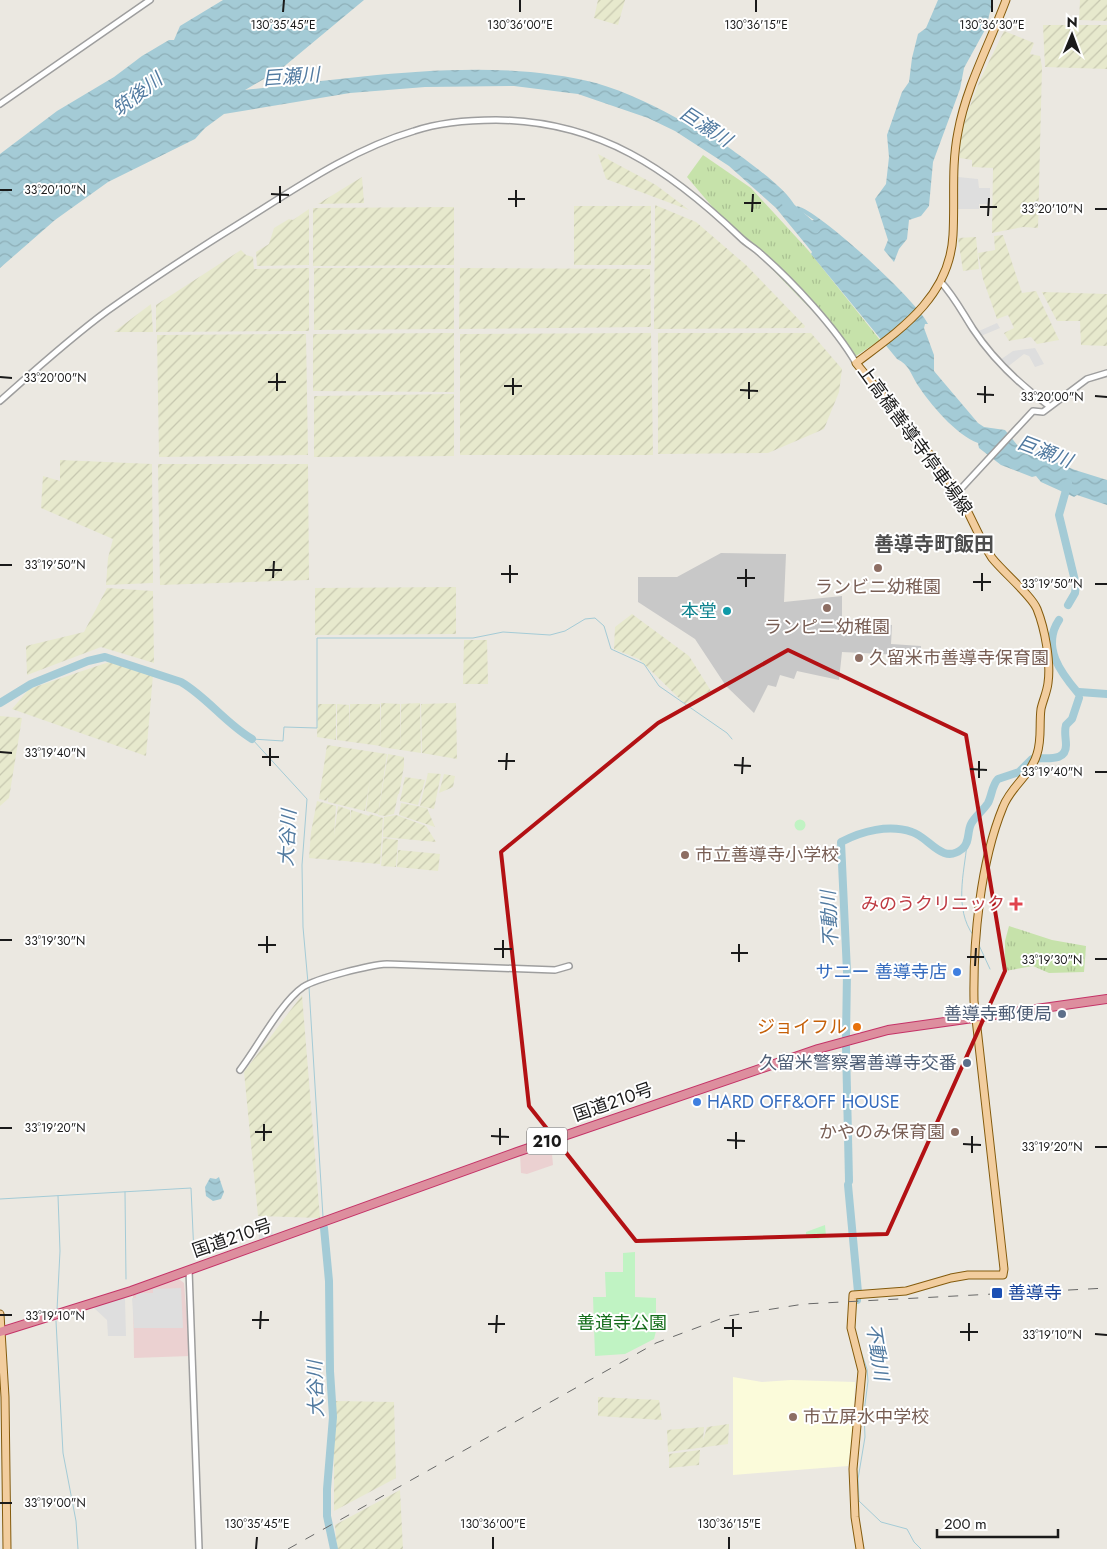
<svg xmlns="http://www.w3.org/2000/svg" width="1107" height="1549" viewBox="0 0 1107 1549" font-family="Jost,'Noto Sans JP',sans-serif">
<defs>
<pattern id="farmland-furrows" width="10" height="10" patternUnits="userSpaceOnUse" patternTransform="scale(1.25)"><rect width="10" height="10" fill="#e7e9cd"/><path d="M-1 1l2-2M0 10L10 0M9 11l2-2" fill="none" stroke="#c6c7af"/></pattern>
<pattern id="grass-tufts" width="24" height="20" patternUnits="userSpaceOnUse" patternTransform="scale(1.25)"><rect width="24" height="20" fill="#c6e2aa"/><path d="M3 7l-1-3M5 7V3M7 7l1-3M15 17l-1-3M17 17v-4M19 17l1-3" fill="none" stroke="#aac192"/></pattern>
<pattern id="water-waves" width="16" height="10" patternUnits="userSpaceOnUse" patternTransform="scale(1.25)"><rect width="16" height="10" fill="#a4cbd6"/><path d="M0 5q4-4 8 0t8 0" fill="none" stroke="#8daeb7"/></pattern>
</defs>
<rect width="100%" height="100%" fill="#ebe8e1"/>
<g fill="#ebd1d1">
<path d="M 551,1143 L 553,1165 L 527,1174 L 521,1173 L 520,1154 Z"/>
<path d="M 176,1277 L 184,1283 L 190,1356 L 134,1358 L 133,1293 Z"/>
</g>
<path fill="#fbfbda" d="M 733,1377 L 762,1382 L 791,1380 L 855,1382 L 853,1430 L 848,1466 L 733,1475 Z"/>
<path fill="#c8c8c8" d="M 721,553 L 786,554 L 784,602 L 842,596 L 842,620 L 876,619 L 880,624 L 892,625 L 891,644 L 921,646 L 920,656 L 842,652 L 839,680 L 797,671 L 794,679 L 780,675 L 776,687 L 768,685 L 754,713 L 726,686 L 695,639 L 638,602 L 638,577 L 677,577 Z"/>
<g fill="url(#farmland-furrows)">
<path d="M 598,0 L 625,0 L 618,25 L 594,18 Z"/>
<path d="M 1080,0 L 1107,0 L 1107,21 L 1079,20 Z"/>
<path d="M 1043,25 L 1107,25 L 1107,69 L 1045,67 Z"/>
<path d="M 1004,31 L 1034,43 L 1030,54 L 1040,56 L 1042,67 L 1038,228 L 1023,227 L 992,233 L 993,168 L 972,167 L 972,160 L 960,158 L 960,140 L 964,122 L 980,80 Z"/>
<path d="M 598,154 L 656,185 L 689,210 L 606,179 Z"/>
<path d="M 362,177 L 364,203 L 318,204 Z"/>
<path d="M 655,205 L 696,222 L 746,265 L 805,326 L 804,328 L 654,329 Z"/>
<rect x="574" y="206" width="77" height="59"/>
<path d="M 454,207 L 454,265 L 313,266 L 313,208 Z"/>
<path d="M 309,209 L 309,265 L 257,266 L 256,252 L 269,244 L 274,228 L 289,219 L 293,220 Z"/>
<path d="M 1003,235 L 1022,293 L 1036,291 L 1059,340 L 1037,344 L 1031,337 L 1009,341 L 1004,333 L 1014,328 L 1008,315 L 997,319 L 983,279 L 978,253 L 995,250 L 994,236 Z"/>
<path d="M 976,237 L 979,269 L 963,271 L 958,238 Z"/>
<path d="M 241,250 L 246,255 L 253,257 L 254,269 L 309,268 L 309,331 L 156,332 L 156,305 Z"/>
<path d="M 314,268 L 454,268 L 454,329 L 314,330 Z"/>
<path d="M 460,268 L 650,269 L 651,327 L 459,329 Z"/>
<path d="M 1042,292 L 1107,294 L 1107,346 L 1081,345 L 1080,321 L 1057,321 Z"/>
<path d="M 151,304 L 153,332 L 114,332 Z"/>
<path d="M 454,333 L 454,392 L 313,391 L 313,334 Z"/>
<path d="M 651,333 L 653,455 L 460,455 L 460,334 Z"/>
<path d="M 658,333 L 811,333 L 842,369 L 839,392 L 824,429 L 768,453 L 658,454 Z"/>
<path d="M 306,334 L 308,455 L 159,457 L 157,335 Z"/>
<path d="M 454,394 L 454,456 L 314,457 L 314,396 Z"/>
<path d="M 60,460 L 152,464 L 153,583 L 106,585 L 108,558 L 113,539 L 41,508 L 43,476 L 60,481 Z"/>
<path d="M 158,464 L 308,464 L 309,580 L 160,585 Z"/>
<path d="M 456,587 L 456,634 L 315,635 L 315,588 Z"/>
<path d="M 107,588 L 153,591 L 154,663 L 101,647 L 27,675 L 26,646 L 84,632 Z"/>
<path d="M 632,614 L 689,656 L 711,691 L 685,704 L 639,659 L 614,649 L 615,627 Z"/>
<path d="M 464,640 L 487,640 L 488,684 L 463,684 Z"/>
<path d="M 109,662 L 153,675 L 146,756 L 12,709 L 29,689 Z"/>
<path d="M 381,703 L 400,704 L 401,750 L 381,747 Z"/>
<path d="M 420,703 L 421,753 L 401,750 L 401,704 Z"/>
<path d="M 456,703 L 457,759 L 422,753 L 421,704 Z"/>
<path d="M 318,704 L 336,704 L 336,740 L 317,737 Z"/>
<path d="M 337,704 L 349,705 L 349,731 L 350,704 L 380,704 L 381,746 L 337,740 Z"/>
<path d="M 0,716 L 22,718 L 9,798 L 0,806 Z"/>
<path d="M 327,745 L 387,754 L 378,814 L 366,811 L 370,779 L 365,811 L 328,802 L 328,797 L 327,801 L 319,799 Z"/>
<path d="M 388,754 L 404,757 L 404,766 L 399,794 L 389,793 L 398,794 L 394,814 L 385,816 L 378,815 Z"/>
<path d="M 428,773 L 441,774 L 434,809 L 420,806 Z"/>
<path d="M 444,774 L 455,776 L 453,787 L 439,793 Z"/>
<path d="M 405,777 L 425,780 L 418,805 L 400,801 Z"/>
<path d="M 317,801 L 336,806 L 334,836 L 338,806 L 350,810 L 350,821 L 351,810 L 369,816 L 370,814 L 383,818 L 380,864 L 309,858 L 311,832 Z"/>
<path d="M 401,803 L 427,808 L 435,827 L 399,815 Z"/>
<path d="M 396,815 L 426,826 L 436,842 L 383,837 L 384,817 Z"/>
<path d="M 383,838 L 398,840 L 396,867 L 381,866 Z"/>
<path d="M 398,850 L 440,854 L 438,871 L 397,867 Z"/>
<path d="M 302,995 L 320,1218 L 258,1216 L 244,1072 Z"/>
<path d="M 598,1397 L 659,1400 L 662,1420 L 598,1416 Z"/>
<path d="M 334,1401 L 394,1402 L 396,1478 L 334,1511 Z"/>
<path d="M 729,1424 L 728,1444 L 668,1452 L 667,1430 L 704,1427 L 703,1441 L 707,1427 Z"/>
<path d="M 700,1450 L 699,1465 L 669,1468 L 669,1454 Z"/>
<path d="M 400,1490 L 403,1549 L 337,1549 L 335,1525 Z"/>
</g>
<g fill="url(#grass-tufts)">
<path d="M 703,155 L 751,188 L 808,250 L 880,340 L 856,356 L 715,210 L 687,177 Z"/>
<path d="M 1009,926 L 1052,940 L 1086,946 L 1084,972 L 1049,973 L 1033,966 L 1005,971 L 1005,941 Z"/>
</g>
<g fill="#c0f3c3">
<circle cx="800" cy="825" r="5.5"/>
<path d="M 825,1225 L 826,1236 L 818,1239 L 806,1238 L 806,1232 Z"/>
<path d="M 635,1252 L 635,1297 L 656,1298 L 656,1331 L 654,1339 L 625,1354 L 595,1356 L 593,1297 L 606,1297 L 605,1272 L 623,1272 L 623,1253 Z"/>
</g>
<g fill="#dedede">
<path d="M 958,177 L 978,179 L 979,188 L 990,188 L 990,204 L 979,204 L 979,209 L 958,209 Z"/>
<path d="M 997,323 L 1000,328 L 981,336 L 979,331 Z"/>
<path d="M 1035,348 L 1044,364 L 1035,367 L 1029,356 L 1024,354 L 1006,368 L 1000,360 L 1013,351 Z"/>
<path d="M 269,1219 L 273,1235 L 259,1239 L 258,1220 Z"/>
<path d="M 181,1288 L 183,1328 L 134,1328 L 132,1298 L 136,1298 L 136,1293 L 153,1293 L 153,1289 Z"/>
<path d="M 122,1297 L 125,1299 L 126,1336 L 108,1336 L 107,1320 L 93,1307 Z"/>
</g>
<g fill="url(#water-waves)">
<path d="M 223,0 L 364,0 L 281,69 L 245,90 C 355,78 487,55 596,83 C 627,92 658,107 685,123 C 688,125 693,125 696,126 C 707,131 718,140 728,147 C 746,160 786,188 795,206 L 789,207 L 806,222 L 814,220 L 796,208 L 797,206 C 820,211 917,301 928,324 L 925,324 L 924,328 L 934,355 L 934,371 L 978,423 L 984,427 L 1005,430 L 1018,446 L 1075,470 L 1107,480 L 1107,505 L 1077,495 L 1074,497 L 1041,482 L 1036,476 L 1032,477 L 1001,465 L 979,448 L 978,443 C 956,435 930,404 917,384 C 910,372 909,365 897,359 L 811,254 L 812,252 L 776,208 L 729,166 L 675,131 L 648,118 L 578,94 L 514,86 L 425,87 L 350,93 L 224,114 L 205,128 L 195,139 L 108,182 L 55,220 L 0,268 L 0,154 L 57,111 L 114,77 L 142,56 L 169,40 L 174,40 L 180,26 Z"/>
<path d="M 938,0 L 993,0 L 986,28 L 964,68 L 960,89 L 933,162 L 929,206 L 921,216 L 909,220 L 907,239 L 899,249 L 894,262 L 884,250 L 888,240 L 875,199 L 886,184 L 889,157 L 887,135 L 902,92 L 909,82 L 912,58 L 918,34 L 926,28 Z"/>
<path d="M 219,1177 L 224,1192 L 221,1199 L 213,1201 L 206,1196 L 205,1187 L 210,1178 L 216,1179 Z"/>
</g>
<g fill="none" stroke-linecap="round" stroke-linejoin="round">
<g stroke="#a4cbd6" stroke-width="1">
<path d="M 252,739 L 283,741 L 284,727 L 317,728 L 317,638 L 473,638 L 503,632 L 550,635 L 565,631 L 585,619 L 595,618 L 604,626 L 611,649 L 644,664 L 659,686 L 727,733 L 732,739"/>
<path d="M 252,739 L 307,799 L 302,865 L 303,927 L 308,983"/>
<path d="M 967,844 C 964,874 954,908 973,935"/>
<path d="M 978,943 L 990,969"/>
<path d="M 309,987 L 323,1217"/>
<path d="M 125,1192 L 126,1279"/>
<path d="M 0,1199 L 191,1188 L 194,1255"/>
<path d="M 57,1310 L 60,1251 L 58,1196"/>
<path d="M 855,1315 L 856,1305"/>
<path d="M 56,1321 L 63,1453 L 76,1521 L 78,1549"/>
<path d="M 858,1343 L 867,1369 L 868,1381 L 864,1412 L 865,1437 L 858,1479 L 859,1501 L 881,1522 L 907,1529 L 914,1542 L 921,1549"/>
</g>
<g stroke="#a4cbd6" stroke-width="8">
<path d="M 783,200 L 816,229"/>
<path d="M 1068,483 L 1059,515 L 1076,585 L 1075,593 L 1068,605"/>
<path d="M 1059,620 C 1041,647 1061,673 1078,693"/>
<path d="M 1079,692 L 1107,694"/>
<path d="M 0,703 L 31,684 L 88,661 L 105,657 L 181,682 C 207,697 225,723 252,739"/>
<path d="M 846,1039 L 847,972 L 841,842 C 862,831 889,824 912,832 C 929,837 942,865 962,849 C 970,843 967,832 971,824 C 975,816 983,811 988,803 C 992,795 992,785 998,779 L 1019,772 L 1032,759 C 1043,756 1066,764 1066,745 C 1066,738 1064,732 1066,725 L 1072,719 L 1079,698"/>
<path d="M 846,1046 L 849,1181"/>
<path d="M 848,1185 L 858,1292"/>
<path d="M 324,1228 L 329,1281 L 330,1371 L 333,1417 L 327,1489 L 327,1516 L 334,1549"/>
<path d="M 857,1300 L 857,1298"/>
</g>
<defs>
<g id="minor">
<path d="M 0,104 L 150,0"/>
<path d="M 940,281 C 954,296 962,312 973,329 C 994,361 1019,384 1049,406"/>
<path d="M 0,401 C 35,370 69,339 107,311 C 152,279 198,249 245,220 C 299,186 353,149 414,131 C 441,122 468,120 496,120 C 599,121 669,169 741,238 C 747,244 755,248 761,254 C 792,281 835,327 856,363"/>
<path d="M 957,493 L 1033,411 L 1043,412 L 1087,379 L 1107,373"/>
<path d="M 240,1070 C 257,1048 281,1002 303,987 C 317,978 370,965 387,964 L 555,970 L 569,966"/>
<path d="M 189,1270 L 199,1549"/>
</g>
<g id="major">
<path d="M 0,1314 L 5,1397 L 7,1549"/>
<path d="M 860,1549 L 855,1517 L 853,1469 L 862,1371 L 851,1328 L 853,1295 L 906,1291 L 951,1278 L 968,1275 L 1003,1275 L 1004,1269 L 974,1001 C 973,941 980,863 1003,807 C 1011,786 1031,775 1037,754 C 1042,739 1039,724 1041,709 C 1043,700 1047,692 1048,683 C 1051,662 1045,629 1037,609 C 1032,596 1003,572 992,558 C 978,537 970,512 956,491 C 926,446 890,405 856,363 C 900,330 950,297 953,235 C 955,200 951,167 958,132 C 966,87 990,43 1006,0"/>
</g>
<path id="highway" d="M 0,1332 L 131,1291 L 517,1152 L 818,1049 L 888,1030 L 1107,999"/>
</defs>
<use href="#minor" stroke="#9e9e9e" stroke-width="8"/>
<use href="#major" stroke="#845b0d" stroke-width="9"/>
<use href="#highway" stroke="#c43367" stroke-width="10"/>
<use href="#minor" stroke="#fff" stroke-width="5"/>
<use href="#major" stroke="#f2cd9e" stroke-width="7"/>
<use href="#highway" stroke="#dd8e9e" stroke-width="8"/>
<path stroke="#686868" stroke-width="1" stroke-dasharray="10 10" stroke-linecap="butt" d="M 288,1549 L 656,1343 L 728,1316 L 804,1304 L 1107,1288"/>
</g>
<path fill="none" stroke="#b31114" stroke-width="4" stroke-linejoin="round" d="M 788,650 L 966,735 L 1005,971 L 887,1234 L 636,1241 L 529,1106 L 501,852 L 658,723 Z"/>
<path fill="none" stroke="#1a1a1a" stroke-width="2" d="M 283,12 L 284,0M 520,12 L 520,0M 756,12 L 756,0M 992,12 L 992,0M 0,190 L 12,190M 271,194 L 289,195M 508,199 L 525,199M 280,203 L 280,186M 744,203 L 761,203M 516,207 L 516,190M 980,207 L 997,207M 1095,209 L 1107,209M 752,212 L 753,194M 988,216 L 989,198M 0,377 L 12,378M 268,382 L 286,382M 504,386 L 522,386M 740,390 L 758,391M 277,391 L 277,373M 977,394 L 994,395M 513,395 L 513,378M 1095,396 L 1107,397M 749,399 L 749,382M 985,403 L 985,386M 0,565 L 12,565M 265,570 L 282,570M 501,574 L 518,574M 273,578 L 274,561M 737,578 L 755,578M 973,582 L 991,582M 510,583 L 510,565M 1095,584 L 1107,584M 746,587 L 746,569M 982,591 L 982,573M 0,752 L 12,753M 262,757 L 279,757M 498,761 L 515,761M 734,765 L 751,766M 270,766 L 270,748M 970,769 L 987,770M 506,770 L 507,753M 1095,772 L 1107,772M 742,774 L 743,757M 979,778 L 979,761M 0,940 L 12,940M 258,945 L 276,945M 494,949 L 512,949M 267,953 L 267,936M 731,953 L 748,953M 967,957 L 984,957M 503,958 L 503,940M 1095,959 L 1107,959M 739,962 L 739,944M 975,966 L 976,948M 0,1128 L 12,1128M 255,1132 L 272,1132M 491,1136 L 509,1137M 727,1140 L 745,1141M 264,1141 L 264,1124M 963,1144 L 981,1145M 500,1145 L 500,1128M 1095,1147 L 1107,1147M 736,1149 L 736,1132M 972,1153 L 972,1136M 0,1315 L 12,1315M 252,1320 L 269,1320M 488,1324 L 505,1324M 724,1328 L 742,1328M 260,1329 L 261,1311M 960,1332 L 978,1332M 496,1333 L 497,1315M 1095,1334 L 1107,1335M 733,1337 L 733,1319M 969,1341 L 969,1323M 0,1503 L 12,1503M 256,1549 L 257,1537M 493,1549 L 493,1537M 729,1549 L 729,1537"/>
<g fill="#8d6e63" stroke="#fff" stroke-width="2">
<circle cx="878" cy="568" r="5"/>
<circle cx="827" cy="608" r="5"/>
<circle cx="859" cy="658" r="5"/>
<circle cx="685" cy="855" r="5"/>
<circle cx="955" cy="1132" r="5"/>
<circle cx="793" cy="1417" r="5"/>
</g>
<circle fill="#0f9aa8" stroke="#fff" stroke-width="2" cx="727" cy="611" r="5"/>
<path fill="#e0444e" stroke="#fff" stroke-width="2" d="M1013.5 896.5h5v5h5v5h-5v5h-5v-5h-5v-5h5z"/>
<g fill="#3f7fe0" stroke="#fff" stroke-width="2">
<circle cx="957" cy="972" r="5"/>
<circle cx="697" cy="1102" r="5"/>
</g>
<g fill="#5c6f8a" stroke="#fff" stroke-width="2">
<circle cx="1062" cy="1014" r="5"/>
<circle cx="967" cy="1063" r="5"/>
</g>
<circle fill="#e8710a" stroke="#fff" stroke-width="2" cx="857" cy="1027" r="5"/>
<rect fill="#1a4fb4" stroke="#fff" stroke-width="2" x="991" y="1287" width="12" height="12" rx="2.5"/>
<g text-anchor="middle" stroke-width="4" stroke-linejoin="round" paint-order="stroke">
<rect fill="#fff" stroke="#5f5f5f" stroke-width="1" x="527" y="1127.5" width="40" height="27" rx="4"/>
<g font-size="16" font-weight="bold" fill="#1a1a1a">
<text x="547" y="1147">210</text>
</g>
<g font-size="18" fill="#1a1a1a" stroke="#fff">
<text transform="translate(915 440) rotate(54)" y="6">上高橋善導寺停車場線</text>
<text transform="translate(613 1102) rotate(-19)" y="6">国道210号</text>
<text transform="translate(232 1238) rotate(-19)" y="6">国道210号</text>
</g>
<g font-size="18" fill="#785e54" stroke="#fff" text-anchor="start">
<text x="878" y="593" text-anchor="middle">ランビニ幼稚園</text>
<text x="827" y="633" text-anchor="middle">ランピニ幼稚園</text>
<text x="869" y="664">久留米市善導寺保育園</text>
<text x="695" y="861">市立善導寺小学校</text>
<text x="945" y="1138" text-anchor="end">かやのみ保育園</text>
<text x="803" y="1423">市立屏水中学校</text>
</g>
<g font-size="18" fill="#0d838f" stroke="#fff" text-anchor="end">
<text x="717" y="617">本堂</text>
</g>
<g font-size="18" fill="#be3a42" stroke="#fff" text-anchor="end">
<text x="1005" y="910">みのうクリニック</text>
</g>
<g font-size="18" fill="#366cbe" stroke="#fff" text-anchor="end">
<text x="947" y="978">サニー 善導寺店</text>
<text x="707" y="1108" text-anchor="start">HARD OFF&amp;OFF HOUSE</text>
</g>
<g font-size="18" fill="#4e5e75" stroke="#fff" text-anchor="end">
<text x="1052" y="1020">善導寺郵便局</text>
<text x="957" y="1069">久留米警察署善導寺交番</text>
</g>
<g font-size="18" fill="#c56008" stroke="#fff" text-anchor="end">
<text x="847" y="1033">ジョイフル</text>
</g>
<g font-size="18" fill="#164399" stroke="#fff" text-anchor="start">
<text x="1008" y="1299">善導寺</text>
</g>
<g font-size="18" fill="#146d1a" stroke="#fff">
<text x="622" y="1329">善道寺公園</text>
</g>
<g font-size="19" font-style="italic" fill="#517aa0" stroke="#fff">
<text transform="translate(291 76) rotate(-4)" y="7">巨瀬川</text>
<text transform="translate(137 94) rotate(-38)" y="7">筑後川</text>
<text transform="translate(706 126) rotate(33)" y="7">巨瀬川</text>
<text transform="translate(1045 451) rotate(21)" y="7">巨瀬川</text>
<text transform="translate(287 838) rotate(-87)" y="7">大谷川</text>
<text transform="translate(829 919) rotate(-93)" y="7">不動川</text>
<text transform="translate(878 1352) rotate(81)" y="7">不動川</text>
<text transform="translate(315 1389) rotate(-92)" y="7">大谷川</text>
</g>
<g font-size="20" font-weight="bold" fill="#4d4d4d" stroke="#fff">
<text x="934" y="551">善導寺町飯田</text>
</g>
</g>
<g font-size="12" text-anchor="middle" fill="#1a1a1a" stroke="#fff" stroke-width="4" stroke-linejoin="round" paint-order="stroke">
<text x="283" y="29">130°35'45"E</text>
<text x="520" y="29">130°36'00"E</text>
<text x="756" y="29">130°36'15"E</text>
<text x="992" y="29">130°36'30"E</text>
<text x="55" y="194">33°20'10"N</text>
<text x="1052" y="213">33°20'10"N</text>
<text x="55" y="382">33°20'00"N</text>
<text x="1052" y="401">33°20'00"N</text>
<text x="55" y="569">33°19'50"N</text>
<text x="1052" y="588">33°19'50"N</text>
<text x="55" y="757">33°19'40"N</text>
<text x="1052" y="776">33°19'40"N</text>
<text x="55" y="945">33°19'30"N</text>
<text x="1052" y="964">33°19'30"N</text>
<text x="55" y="1132">33°19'20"N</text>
<text x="1052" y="1151">33°19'20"N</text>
<text x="55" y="1320">33°19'10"N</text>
<text x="1052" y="1339">33°19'10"N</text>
<text x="55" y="1507">33°19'00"N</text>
<text x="257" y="1528">130°35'45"E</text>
<text x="493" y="1528">130°36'00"E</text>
<text x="729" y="1528">130°36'15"E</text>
</g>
<g transform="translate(1072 35) rotate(1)" stroke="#ffffff" stroke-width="4" paint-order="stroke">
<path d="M0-4L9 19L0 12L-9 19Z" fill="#1a1a1a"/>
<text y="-8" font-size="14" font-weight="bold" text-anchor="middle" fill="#1a1a1a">N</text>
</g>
<path d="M937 1529v8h121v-8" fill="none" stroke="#1a1a1a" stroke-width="2.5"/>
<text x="944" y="1529" font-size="15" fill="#1a1a1a" stroke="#ffffff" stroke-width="4" paint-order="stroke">200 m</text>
</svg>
